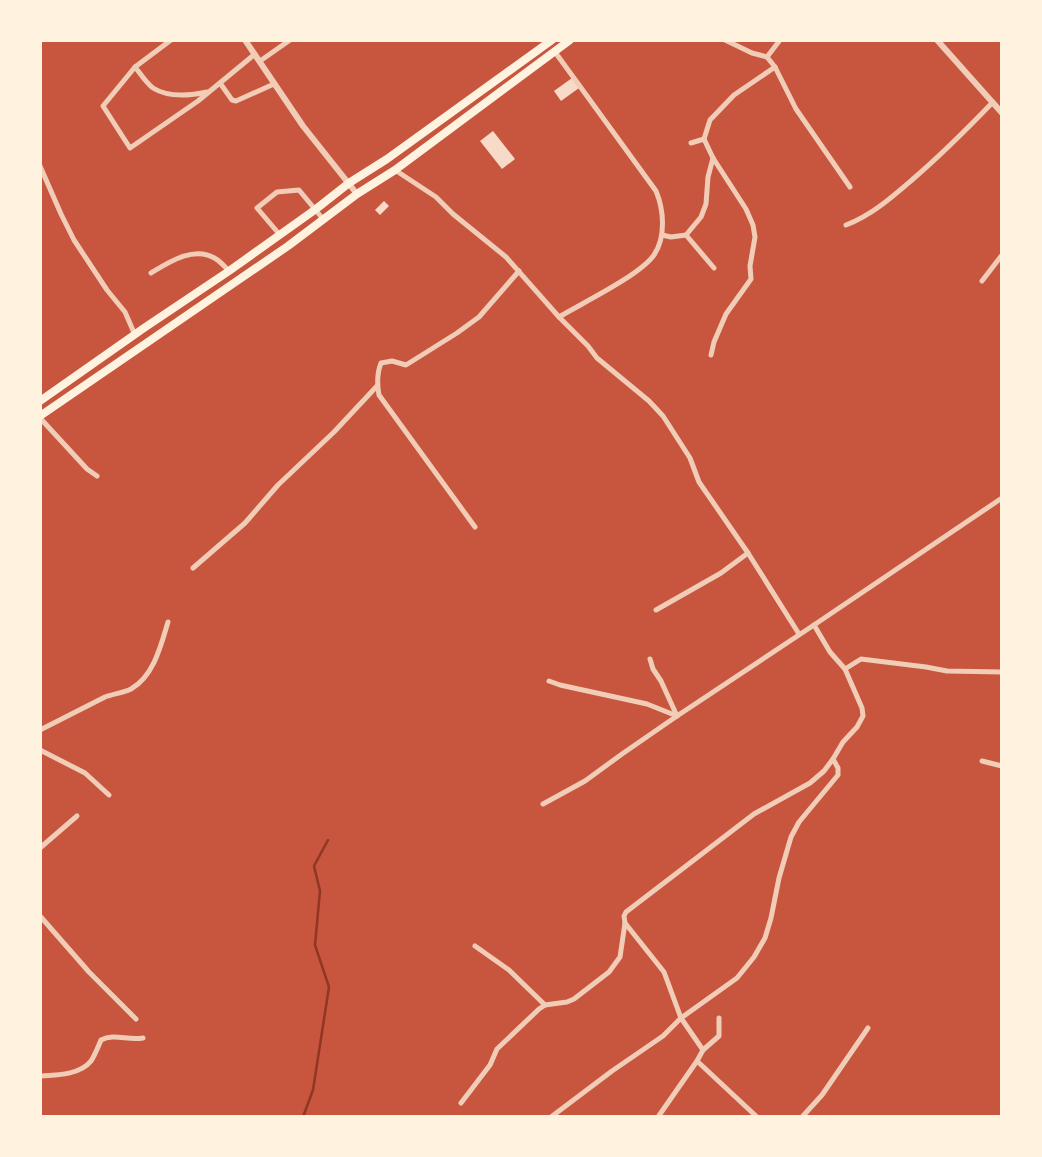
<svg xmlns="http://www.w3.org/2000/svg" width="1042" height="1157" viewBox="0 0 1042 1157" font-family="Ubuntu,sans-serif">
<rect width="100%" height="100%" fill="#c8553d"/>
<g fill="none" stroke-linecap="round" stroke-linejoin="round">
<path stroke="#8f3625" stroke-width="2.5" d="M 303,1117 L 313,1090 L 329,987 L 315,945 L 320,891 L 314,866 L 328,840"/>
</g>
<g fill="#f7dbc8">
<path d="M 572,78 L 579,88 L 561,101 L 554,91 Z"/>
<path d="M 493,131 L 515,159 L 502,169 L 480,141 Z"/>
<path d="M 384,201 L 389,206 L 380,215 L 375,210 Z"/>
</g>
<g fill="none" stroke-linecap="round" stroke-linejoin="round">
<g stroke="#f1ccb7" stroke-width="5">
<path d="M 171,40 L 135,67 L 103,106 L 130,148 L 198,101 L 255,54"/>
<path d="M 725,40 L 752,53 L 767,57 L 775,67 L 796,109 L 850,187"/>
<path d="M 555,52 L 656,191 C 664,210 666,237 654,255 C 639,276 582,303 559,317"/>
<path d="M 767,57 L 780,40"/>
<path d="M 260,61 L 290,40"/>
<path d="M 135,67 C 140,73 146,83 153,88 C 169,98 189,96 207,92"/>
<path d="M 220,83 L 232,100 L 236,101 L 274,84"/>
<path d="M 704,139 L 710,120 L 734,95 L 775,67"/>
<path d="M 691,143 L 704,139 L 713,158 L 746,209 L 753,225 L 755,237 L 750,266 L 751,279 L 726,314 L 714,342 L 711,355"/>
<path d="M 40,166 L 61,214 L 74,240 L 107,290 L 125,312 L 135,335"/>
<path d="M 395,170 L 436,197 L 453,214 L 506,257 L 559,317 L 588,346 L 597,358 L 649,401 L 663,416 L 690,458 L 699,482 L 748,553 L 799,634"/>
<path d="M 846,225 C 872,215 892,197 913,179 C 941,155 967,129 993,102"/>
<path d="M 280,235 L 257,208 L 277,192 L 299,190 L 323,219"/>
<path d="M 662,235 L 671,237 L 686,235 L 701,217 L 706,204 L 708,177 L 713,158"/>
<path d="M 686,235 L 714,268"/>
<path d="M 151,273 C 169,262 195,245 216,259 C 221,262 225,267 229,271"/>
<path d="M 982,281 L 1002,255"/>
<path d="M 40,418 L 87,469 L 97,476"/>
<path d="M 475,527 L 379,395 C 377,384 377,373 381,363 L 392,361 L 406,365 L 457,333 L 479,317 L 519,271"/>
<path d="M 193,568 L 245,523 L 278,485 L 334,432 L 377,386"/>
<path d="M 656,610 L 721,573 L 748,553"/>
<path d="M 650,659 L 653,669 L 661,681 L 677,716"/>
<path d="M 845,669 L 861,659 L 926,667 L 947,671 L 1002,672"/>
<path d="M 549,681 L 560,685 L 647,704 L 677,716"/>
<path d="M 40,730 C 62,719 83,708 105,697 C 113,694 123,693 131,689 C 154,676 161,645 168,622"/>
<path d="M 40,750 L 85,773 L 109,795"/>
<path d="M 982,761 L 1002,766"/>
<path d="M 543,804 L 585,781 L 622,754 L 677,716 L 814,625 L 1002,498"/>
<path d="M 40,848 L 77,816"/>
<path d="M 40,916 L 89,972 L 136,1019"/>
<path d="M 475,946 L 509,970 L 545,1005"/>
<path d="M 703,1050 L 719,1036 L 719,1018"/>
<path d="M 697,1061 L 757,1117"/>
<path d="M 40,1076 C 56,1075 80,1075 91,1061 C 95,1055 98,1047 101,1040 C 114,1033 128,1041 143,1038"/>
<path d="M 461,1103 L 490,1065 L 497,1049 L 539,1009 L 545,1005 L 567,1002 L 574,999 L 609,972 L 620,957 L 625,923"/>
<path d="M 551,1117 L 612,1071 L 663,1036 L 681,1018 L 664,972 L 625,923 L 624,916 L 626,912 L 754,814 L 810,783 L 824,771 L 833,759"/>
<path d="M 658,1117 L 697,1061 L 703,1050 L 681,1018 L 737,978 L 754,957 L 765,938 L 771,918 L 779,878 L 791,837 L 799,822 L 838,775 L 838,768 L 833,759 L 843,742 L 857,727 L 863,716 L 862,708 L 845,669 L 830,652 L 814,625"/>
<path d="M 802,1117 L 822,1095 L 868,1028"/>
</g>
<g stroke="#f1ccb7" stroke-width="6">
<path d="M 245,40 L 303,126 L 357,194"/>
<path d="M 937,40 L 1002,113"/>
</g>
<g stroke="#fff3e0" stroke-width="8">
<path d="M 40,401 L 144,328 L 229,271 L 316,209 L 349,183 L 387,159 L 552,40"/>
<path d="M 40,416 L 288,246 L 357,194 L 395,170 L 570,40"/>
</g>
</g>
<rect width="1042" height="1157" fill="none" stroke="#fff3e0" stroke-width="84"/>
</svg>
